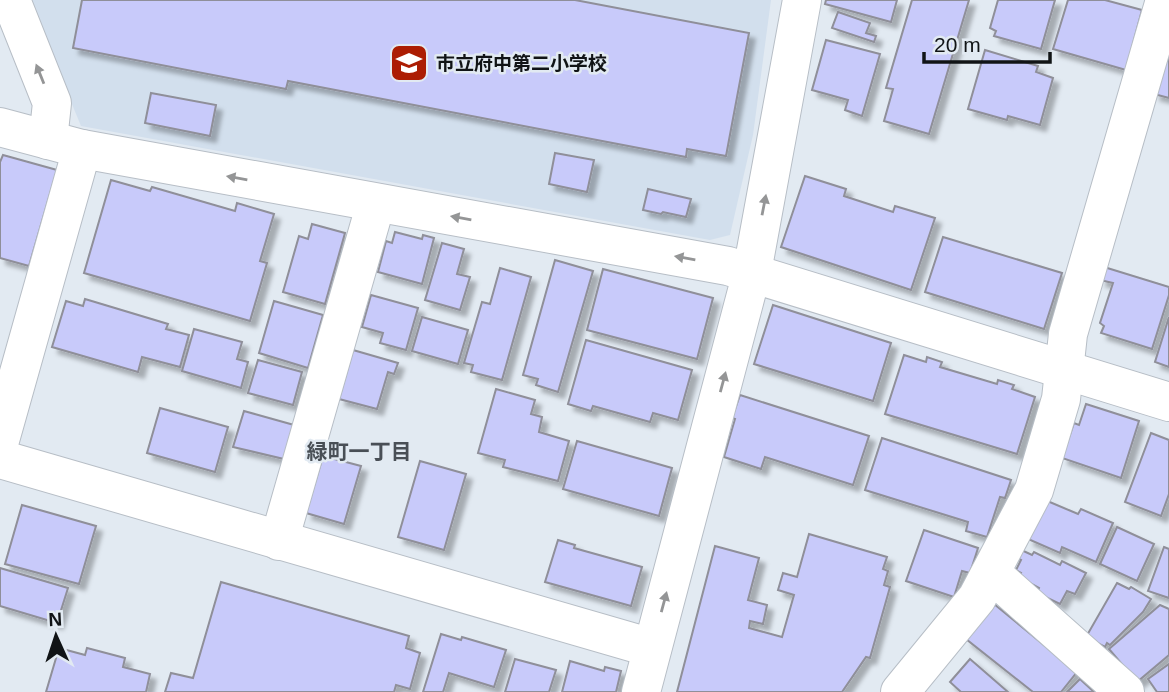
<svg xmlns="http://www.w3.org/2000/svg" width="1169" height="692" viewBox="0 0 1169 692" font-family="Arial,'Noto Sans JP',sans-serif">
<defs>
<filter id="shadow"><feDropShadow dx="6" dy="6" stdDeviation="2" flood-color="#0004"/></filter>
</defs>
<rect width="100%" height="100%" fill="#e2eaf2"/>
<path fill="#d2dfed" d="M 29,0 L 771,0 L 753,135 L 730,235 L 710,240 L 81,126 Z"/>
<g fill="#c8cafa" stroke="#8f8f99" stroke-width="2" filter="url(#shadow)">
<path d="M 82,0 L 575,0 L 749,33 L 726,156 L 687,149 L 686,157 L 288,81 L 286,89 L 73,48 Z"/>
<path d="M 826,0 L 897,0 L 891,22 L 825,4 Z"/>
<path d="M 912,0 L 969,0 L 929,134 L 884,121 L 893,89 L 886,88 Z"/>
<path d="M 998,0 L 1055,0 L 1041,49 L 994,36 L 996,31 L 990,28 Z"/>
<path d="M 1068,0 L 1105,0 L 1142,10 L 1126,70 L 1053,49 Z"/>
<path d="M 838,12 L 870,23 L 866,33 L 876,36 L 874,42 L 832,28 Z"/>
<path d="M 1169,38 L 1169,98 L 1154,94 Z"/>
<path d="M 826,40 L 880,54 L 862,116 L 845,110 L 848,100 L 812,90 Z"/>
<path d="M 985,50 L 1038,66 L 1036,72 L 1053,78 L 1040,125 L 1008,116 L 1007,120 L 968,109 Z"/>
<path d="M 151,93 L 216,105 L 210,136 L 145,123 Z"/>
<path d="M 555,153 L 594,160 L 587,192 L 549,184 Z"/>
<path d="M 3,155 L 57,170 L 29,266 L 0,258 L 0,162 Z"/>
<path d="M 805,176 L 846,189 L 844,196 L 893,212 L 895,206 L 935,218 L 911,290 L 781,247 Z"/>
<path d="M 111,180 L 150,191 L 152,187 L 235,211 L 237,203 L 274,214 L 260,261 L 267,263 L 250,321 L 84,273 Z"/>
<path d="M 648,189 L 691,199 L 686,217 L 663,212 L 661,214 L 643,210 Z"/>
<path d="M 312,224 L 345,233 L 325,304 L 283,292 L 299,236 L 308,239 Z"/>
<path d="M 395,232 L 422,239 L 423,235 L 434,238 L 422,284 L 378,272 L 386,241 L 392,243 Z"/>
<path d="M 943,237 L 1062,273 L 1044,329 L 925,292 Z"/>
<path d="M 442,243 L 464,249 L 457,274 L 470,277 L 460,310 L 425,300 Z"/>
<path d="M 555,260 L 593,271 L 558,392 L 536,385 L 538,379 L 523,375 Z"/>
<path d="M 1104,267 L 1169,287 L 1169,295 L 1152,349 L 1101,333 L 1104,326 L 1100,323 L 1113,283 L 1100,280 Z"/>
<path d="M 500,268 L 531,277 L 502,380 L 471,372 L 473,365 L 464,363 L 482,302 L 490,304 Z"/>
<path d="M 603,269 L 713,298 L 697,359 L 587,330 Z"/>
<path d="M 371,295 L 418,308 L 406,350 L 380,343 L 383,333 L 362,327 Z"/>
<path d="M 85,299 L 168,324 L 166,329 L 189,335 L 180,367 L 142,357 L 138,372 L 52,347 L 66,301 L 83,306 Z"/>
<path d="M 274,301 L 323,315 L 308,368 L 259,353 Z"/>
<path d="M 773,305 L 891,343 L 873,401 L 754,364 Z"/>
<path d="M 422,317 L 468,330 L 458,364 L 412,351 Z"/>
<path d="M 1169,317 L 1169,367 L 1155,362 Z"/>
<path d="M 194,329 L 242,342 L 237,359 L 248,362 L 241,388 L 182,371 Z"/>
<path d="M 586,340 L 692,370 L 678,420 L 653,413 L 650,422 L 593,406 L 591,411 L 568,404 Z"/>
<path d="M 353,350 L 398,363 L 394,374 L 388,372 L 377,409 L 339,399 Z"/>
<path d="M 904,355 L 926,362 L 927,357 L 942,362 L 940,367 L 997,384 L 998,380 L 1014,385 L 1012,389 L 1035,397 L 1017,454 L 885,414 Z"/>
<path d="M 258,360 L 302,372 L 293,405 L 248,393 Z"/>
<path d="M 496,389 L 535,400 L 531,414 L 542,417 L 539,432 L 569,441 L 558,481 L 503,467 L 505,460 L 478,453 Z"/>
<path d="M 740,395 L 869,436 L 853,485 L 765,457 L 761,469 L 724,457 L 735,419 L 732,418 Z"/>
<path d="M 1086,404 L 1139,421 L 1121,478 L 1062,458 L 1074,423 L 1079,425 Z"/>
<path d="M 160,408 L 228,427 L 215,472 L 147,453 Z"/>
<path d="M 244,411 L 294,425 L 284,459 L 233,447 Z"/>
<path d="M 1151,433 L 1169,440 L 1169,494 L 1161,516 L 1125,502 Z"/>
<path d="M 882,438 L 1011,480 L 1005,498 L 1000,497 L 987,537 L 966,531 L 968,522 L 865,490 Z"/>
<path d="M 577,441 L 672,468 L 659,516 L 563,489 Z"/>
<path d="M 323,456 L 361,466 L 344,524 L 306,513 Z"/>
<path d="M 420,461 L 466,474 L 444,550 L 398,537 Z"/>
<path d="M 1045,500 L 1078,514 L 1081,509 L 1113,523 L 1096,562 L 1062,547 L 1060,553 L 1028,539 Z"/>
<path d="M 22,505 L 96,526 L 79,584 L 5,564 Z"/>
<path d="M 1117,527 L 1154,544 L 1137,581 L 1100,564 Z"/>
<path d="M 924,530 L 978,548 L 970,573 L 962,571 L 954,597 L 906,581 Z"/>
<path d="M 809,534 L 887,557 L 883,569 L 888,571 L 884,585 L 890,587 L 870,658 L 866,657 L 842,692 L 677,692 L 715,546 L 759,558 L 748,600 L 767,605 L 763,624 L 750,621 L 749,628 L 782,637 L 794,595 L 778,590 L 783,573 L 797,577 Z"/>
<path d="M 558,540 L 575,545 L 574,548 L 642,567 L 631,606 L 545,582 Z"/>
<path d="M 1164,547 L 1169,549 L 1169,598 L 1148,591 Z"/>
<path d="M 1017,548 L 1032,555 L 1034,552 L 1060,565 L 1062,561 L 1086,573 L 1075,594 L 1067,591 L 1060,604 L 1037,593 L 1039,588 L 1019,577 L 1021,573 L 1016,570 L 1021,560 L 1013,556 Z"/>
<path d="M 0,568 L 68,588 L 57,623 L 0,606 Z"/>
<path d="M 221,582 L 409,636 L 406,648 L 420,653 L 410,689 L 396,685 L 394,692 L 165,692 L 171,673 L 193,678 Z"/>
<path d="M 1117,583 L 1129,589 L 1131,587 L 1151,599 L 1143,612 L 1110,645 L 1107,643 L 1105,647 L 1086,637 Z"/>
<path d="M 994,604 L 1077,672 L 1061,692 L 1033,692 L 966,639 Z"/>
<path d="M 1160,605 L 1169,609 L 1169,655 L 1137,682 L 1109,649 Z"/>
<path d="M 441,634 L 461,640 L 462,637 L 506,650 L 494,687 L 449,673 L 443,692 L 423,692 Z"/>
<path d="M 59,648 L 85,655 L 87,648 L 125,658 L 123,667 L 150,674 L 146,692 L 46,692 Z"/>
<path d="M 515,659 L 556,670 L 549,692 L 505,692 Z"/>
<path d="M 970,659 L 1008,692 L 961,692 L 950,682 Z"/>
<path d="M 570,661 L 604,671 L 605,667 L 621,671 L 616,692 L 562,692 Z"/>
<path d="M 1169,664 L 1169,692 L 1157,692 L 1148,679 Z"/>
<path d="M 1080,679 L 1094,692 L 1067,692 Z"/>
</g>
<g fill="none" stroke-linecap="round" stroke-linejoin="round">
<defs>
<g id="minor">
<path d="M 11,0 L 52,103 L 48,140"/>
<path d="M 0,127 L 82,149 L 728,266 L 1169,402"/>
<path d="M 0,440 L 82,149"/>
<path d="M 0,459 L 652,648"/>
<path d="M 279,541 L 376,203"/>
<path d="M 991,573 L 1125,692"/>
<path d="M 641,692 L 752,272 L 802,0"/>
<path d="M 900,692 L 977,598 L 1034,490 L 1061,399 L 1068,334 L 1165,0"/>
</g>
</defs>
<use href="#minor" stroke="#b7bec6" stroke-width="40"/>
<use href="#minor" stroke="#fff" stroke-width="38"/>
</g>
<defs><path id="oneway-solid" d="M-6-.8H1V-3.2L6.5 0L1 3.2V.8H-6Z" transform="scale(1.75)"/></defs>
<g fill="#949596">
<use href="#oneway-solid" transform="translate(40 74) rotate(-112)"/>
<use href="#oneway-solid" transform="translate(237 178) rotate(-170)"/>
<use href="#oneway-solid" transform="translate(764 205) rotate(-79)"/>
<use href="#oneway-solid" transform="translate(461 218) rotate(-170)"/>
<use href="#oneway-solid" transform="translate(685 258) rotate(-170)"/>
<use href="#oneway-solid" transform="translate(723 382) rotate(-75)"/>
<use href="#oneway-solid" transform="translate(664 602) rotate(-75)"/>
</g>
<defs>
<symbol id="school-square" viewBox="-11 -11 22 22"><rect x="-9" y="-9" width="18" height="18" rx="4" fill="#ac1d03" stroke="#e2eaf2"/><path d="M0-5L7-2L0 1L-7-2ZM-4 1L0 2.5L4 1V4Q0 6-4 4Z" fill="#fff"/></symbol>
</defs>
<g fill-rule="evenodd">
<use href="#school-square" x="387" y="41" width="44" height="44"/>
</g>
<g text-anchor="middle" stroke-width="5" stroke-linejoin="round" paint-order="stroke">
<g font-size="19" font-weight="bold" fill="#111416" stroke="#e2eaf2" text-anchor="start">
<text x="436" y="70">市立府中第二小学校</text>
</g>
<g font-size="21" font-weight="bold" fill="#494f56" stroke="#e2eaf2">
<text x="359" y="459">緑町一丁目</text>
</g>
</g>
<g transform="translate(56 636) rotate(357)" stroke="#e2eaf2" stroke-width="5" paint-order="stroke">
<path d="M0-5L12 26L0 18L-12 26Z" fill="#111416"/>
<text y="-10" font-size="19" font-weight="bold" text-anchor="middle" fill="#111416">N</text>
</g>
<path d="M924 52v10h126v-10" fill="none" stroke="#111416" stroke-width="3.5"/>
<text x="934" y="52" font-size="21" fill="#111416" stroke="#e2eaf2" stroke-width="5" paint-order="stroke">20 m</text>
</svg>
